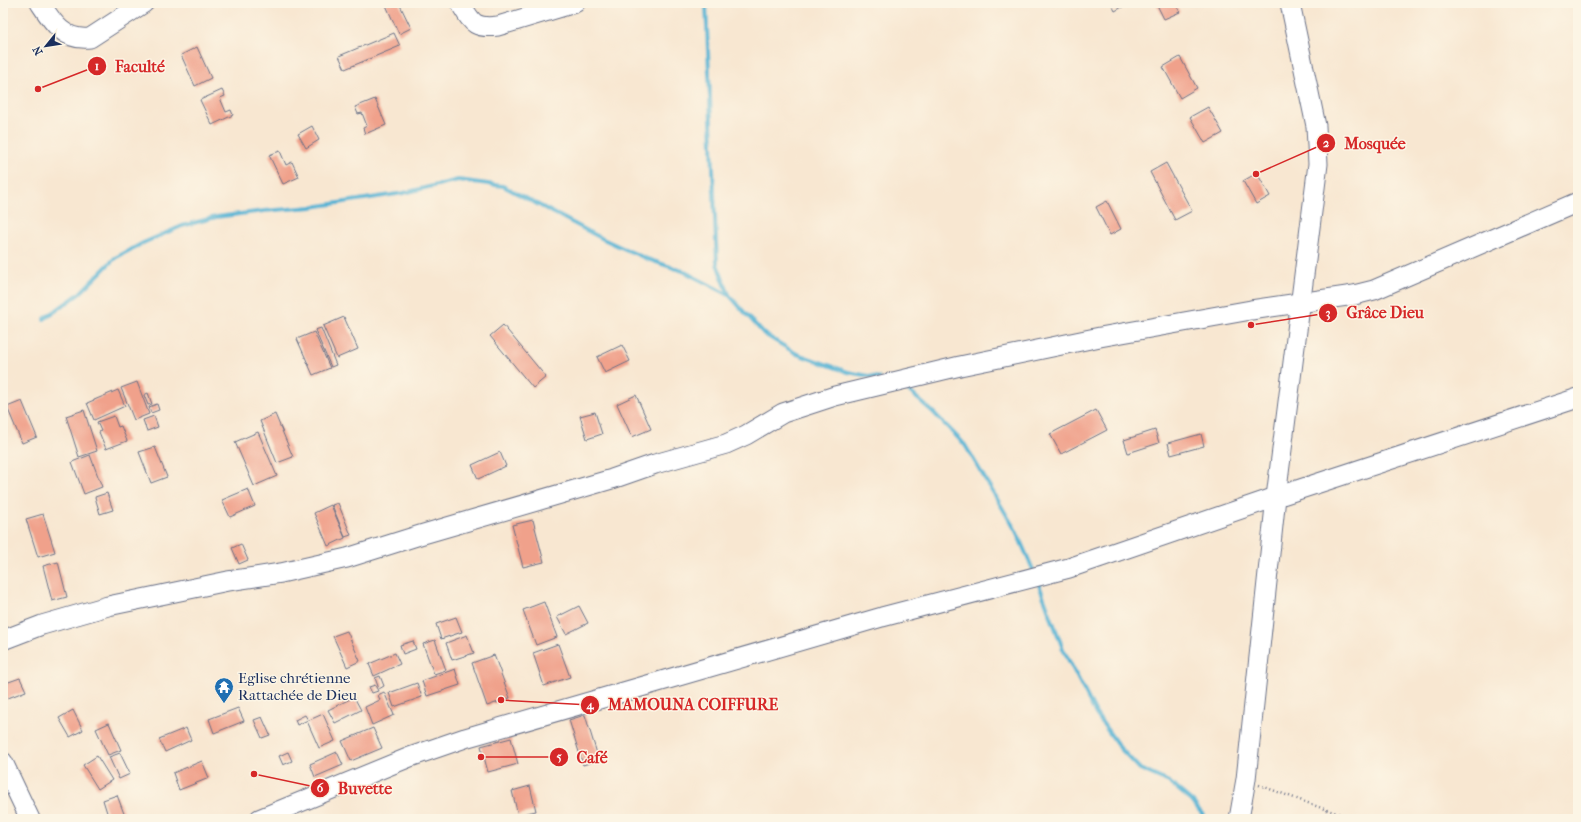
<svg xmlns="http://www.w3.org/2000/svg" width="1581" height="822" viewBox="0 0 1581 822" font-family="'IM FELL French Canon',serif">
<rect width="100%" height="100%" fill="#fcf5e5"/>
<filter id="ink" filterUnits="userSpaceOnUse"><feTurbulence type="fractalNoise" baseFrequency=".025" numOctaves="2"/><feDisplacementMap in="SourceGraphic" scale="8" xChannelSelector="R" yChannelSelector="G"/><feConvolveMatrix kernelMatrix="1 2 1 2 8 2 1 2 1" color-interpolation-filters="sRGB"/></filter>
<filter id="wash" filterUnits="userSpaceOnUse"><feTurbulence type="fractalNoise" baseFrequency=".012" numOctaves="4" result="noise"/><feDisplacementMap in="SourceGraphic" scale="16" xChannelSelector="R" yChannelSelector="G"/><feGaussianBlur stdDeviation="0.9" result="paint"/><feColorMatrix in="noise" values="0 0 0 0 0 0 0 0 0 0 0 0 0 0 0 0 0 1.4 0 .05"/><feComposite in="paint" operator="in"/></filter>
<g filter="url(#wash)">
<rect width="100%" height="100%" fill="#f8e7d1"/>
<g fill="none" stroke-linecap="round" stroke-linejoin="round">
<g stroke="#56b3d4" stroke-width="4">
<path d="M 706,3 L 717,264 L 729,295 L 764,334 L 797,354 L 848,372 L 879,378"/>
<path d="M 44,319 L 79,294 L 115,258 L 143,243 L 182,226 L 216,217 L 264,211 L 312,207 L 404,193 L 458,180 L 503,186 L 603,239 L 647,259 L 683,271 L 729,295"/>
<path d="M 902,385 L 934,413 L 965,445 L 1016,531 L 1034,572"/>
<path d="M 1038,582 L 1063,649 L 1096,714 L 1120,748 L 1140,769 L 1169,782 L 1192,801 L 1206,819"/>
</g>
</g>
<g id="blocks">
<g fill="#f0a18b">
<path d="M 385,3 L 399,3 L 411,28 L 399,34 Z"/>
<path d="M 1111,3 L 1130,3 L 1115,11 Z"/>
<path d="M 1156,3 L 1175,3 L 1180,12 L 1164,19 Z"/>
<path d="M 394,33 L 400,46 L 345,69 L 339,56 Z"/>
<path d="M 197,47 L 211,78 L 195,86 L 181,55 Z"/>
<path d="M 1180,57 L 1197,88 L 1180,98 L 1163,67 Z"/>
<path d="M 222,90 L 225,96 L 220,98 L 226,112 L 231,110 L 233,115 L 212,125 L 200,100 Z"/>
<path d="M 375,99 L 386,125 L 365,134 L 363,128 L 367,126 L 362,113 L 358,114 L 355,107 Z"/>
<path d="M 1208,107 L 1223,133 L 1205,143 L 1190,117 Z"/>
<path d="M 312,126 L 319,140 L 306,148 L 298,134 Z"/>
<path d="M 280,151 L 286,165 L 292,162 L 299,177 L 283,184 L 269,155 Z"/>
<path d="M 1166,163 L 1192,211 L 1175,220 L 1150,172 Z"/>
<path d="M 1257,173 L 1270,196 L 1256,204 L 1243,181 Z"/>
<path d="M 1107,201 L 1121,229 L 1110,235 L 1096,207 Z"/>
<path d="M 344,317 L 358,349 L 337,358 L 323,326 Z"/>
<path d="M 503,325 L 546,377 L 533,388 L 490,336 Z"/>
<path d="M 321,328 L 336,365 L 331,367 L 315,330 Z"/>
<path d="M 314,332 L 330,368 L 313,375 L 297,339 Z"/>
<path d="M 622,345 L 630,361 L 605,373 L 597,357 Z"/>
<path d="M 137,382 L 149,414 L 134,420 L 121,388 Z"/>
<path d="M 118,390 L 125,406 L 94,420 L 87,403 Z"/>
<path d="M 148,393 L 152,404 L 148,405 L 144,395 Z"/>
<path d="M 636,395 L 651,429 L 632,437 L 617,404 Z"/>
<path d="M 22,401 L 37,437 L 22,443 L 7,407 Z"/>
<path d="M 157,404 L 159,410 L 151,413 L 149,407 Z"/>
<path d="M 84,410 L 97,451 L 79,457 L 66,416 Z"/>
<path d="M 1096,410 L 1107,430 L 1061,454 L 1050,434 Z"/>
<path d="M 595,412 L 602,434 L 587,439 L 580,416 Z"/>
<path d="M 275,414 L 293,457 L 277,463 L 260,421 Z"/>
<path d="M 114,416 L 118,427 L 121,426 L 127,441 L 106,449 L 99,432 L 101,431 L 97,422 Z"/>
<path d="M 154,416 L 158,427 L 147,431 L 143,420 Z"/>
<path d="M 1155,430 L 1159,443 L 1128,453 L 1124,440 Z"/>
<path d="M 258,432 L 277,476 L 254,486 L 235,442 Z"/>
<path d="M 1201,434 L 1204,446 L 1171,455 L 1168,443 Z"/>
<path d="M 155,447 L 167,477 L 151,483 L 139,452 Z"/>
<path d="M 500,452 L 506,466 L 478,479 L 472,465 Z"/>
<path d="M 90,455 L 102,487 L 84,494 L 72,462 Z"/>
<path d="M 248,489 L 255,506 L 230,517 L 222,500 Z"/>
<path d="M 107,493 L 113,510 L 100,514 L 95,497 Z"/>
<path d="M 338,503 L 351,535 L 345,537 L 332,505 Z"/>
<path d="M 331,505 L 345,538 L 328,546 L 314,513 Z"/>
<path d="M 43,514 L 55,552 L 38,557 L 26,519 Z"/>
<path d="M 533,520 L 544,562 L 523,567 L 512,525 Z"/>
<path d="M 241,544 L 248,560 L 239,564 L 232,548 Z"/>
<path d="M 58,562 L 67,597 L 52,601 L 43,566 Z"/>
<path d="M 544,602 L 557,637 L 536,645 L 523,610 Z"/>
<path d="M 579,606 L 588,623 L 566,634 L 557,617 Z"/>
<path d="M 456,617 L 462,632 L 441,639 L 436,624 Z"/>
<path d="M 347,631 L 360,661 L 347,667 L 333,636 Z"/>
<path d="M 467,635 L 474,653 L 452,660 L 446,643 Z"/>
<path d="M 435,640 L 446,670 L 434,674 L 423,644 Z"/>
<path d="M 413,641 L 416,649 L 403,654 L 400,645 Z"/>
<path d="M 558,644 L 570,677 L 544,686 L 533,653 Z"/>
<path d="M 395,653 L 400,664 L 374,676 L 369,664 Z"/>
<path d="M 494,655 L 510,698 L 487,706 L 472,663 Z"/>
<path d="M 455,669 L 460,685 L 427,696 L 422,681 Z"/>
<path d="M 380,676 L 384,686 L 379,689 L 375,678 Z"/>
<path d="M 20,678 L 26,691 L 3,700 L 3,684 Z"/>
<path d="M 417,683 L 422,697 L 394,707 L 389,693 Z"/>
<path d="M 375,685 L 378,691 L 372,693 L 369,687 Z"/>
<path d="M 384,692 L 394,715 L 372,725 L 365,707 L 380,700 L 378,695 Z"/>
<path d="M 354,697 L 361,710 L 335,723 L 328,710 Z"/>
<path d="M 238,708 L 244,721 L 214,733 L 209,719 Z"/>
<path d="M 73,710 L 83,730 L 70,737 L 59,718 Z"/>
<path d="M 323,714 L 335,741 L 319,748 L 307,721 Z"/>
<path d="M 305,715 L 308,720 L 297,725 L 295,720 Z"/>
<path d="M 585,715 L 599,760 L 583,765 L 569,720 Z"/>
<path d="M 262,717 L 270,735 L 262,738 L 254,720 Z"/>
<path d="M 109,723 L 121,750 L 108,755 L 96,729 Z"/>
<path d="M 186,728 L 191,740 L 165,752 L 159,739 Z"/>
<path d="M 373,728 L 382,748 L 351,761 L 342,741 Z"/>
<path d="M 511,738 L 518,764 L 488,772 L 481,746 Z"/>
<path d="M 288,752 L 292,761 L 283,765 L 279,756 Z"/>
<path d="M 337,752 L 343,765 L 315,777 L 310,764 Z"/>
<path d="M 120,753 L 130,774 L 119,779 L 109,757 Z"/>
<path d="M 97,756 L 112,780 L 98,789 L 83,765 Z"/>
<path d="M 202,761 L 209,778 L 179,790 L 173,773 Z"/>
<path d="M 530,786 L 536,811 L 518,815 L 512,791 Z"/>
<path d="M 117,795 L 126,819 L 109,819 L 103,800 Z"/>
</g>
</g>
</g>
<g filter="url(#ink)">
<use href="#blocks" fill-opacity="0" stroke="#686f86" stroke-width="1"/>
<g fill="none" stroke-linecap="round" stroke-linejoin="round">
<defs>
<g id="minor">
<path d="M 40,3 C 53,23 64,41 90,38 L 144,3"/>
<path d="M 460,3 C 472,22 473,29 498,26 L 575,3"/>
<path d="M 3,640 L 42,625 L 108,606 L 228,581 L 281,573 L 347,558 L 420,535 L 612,479 L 655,464 L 726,444 L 746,435 L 783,413 L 835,396 L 960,366 L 1100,337 L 1251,310 L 1354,295 L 1374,290 L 1578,202"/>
<path d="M 3,762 L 30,819"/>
<path d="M 259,819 L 410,757 L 465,738 L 882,617 L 1069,568 L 1276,497 L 1578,398"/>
<path d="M 1239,819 L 1246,779 L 1276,497 L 1318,164 L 1316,126 L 1290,3"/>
</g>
</defs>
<use href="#minor" stroke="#686f86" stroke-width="21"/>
<path stroke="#686f86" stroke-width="2.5" stroke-dasharray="1 3" stroke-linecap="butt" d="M 1259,785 L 1327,810 L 1356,819"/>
<use href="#minor" stroke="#fff" stroke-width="19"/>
</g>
</g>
<defs>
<symbol id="temple-pin" viewBox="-11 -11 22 30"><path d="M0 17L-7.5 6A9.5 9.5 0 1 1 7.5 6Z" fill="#1f6fb2" stroke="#fcf5e5"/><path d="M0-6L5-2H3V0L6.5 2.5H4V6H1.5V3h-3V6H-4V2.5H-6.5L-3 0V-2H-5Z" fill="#fff"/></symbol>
</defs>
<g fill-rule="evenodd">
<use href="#temple-pin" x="213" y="676" width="22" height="30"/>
</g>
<g text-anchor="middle" stroke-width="3" stroke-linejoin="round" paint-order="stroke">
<g font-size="15" fill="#1b2f5e" stroke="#fcf5e5" text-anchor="start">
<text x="238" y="683">Eglise chrétienne<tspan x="238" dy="17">Rattachée de Dieu</tspan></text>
</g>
</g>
<path fill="none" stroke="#d62828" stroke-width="1.5" d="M38 89L97 66M1256 174L1326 143M1251 325L1328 313M501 700L590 705M481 757L559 757M254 774L320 788"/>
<g fill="#d62828" stroke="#fcf5e5" stroke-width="1.5">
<circle cx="38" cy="89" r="4"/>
<circle cx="1256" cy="174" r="4"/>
<circle cx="1251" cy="325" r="4"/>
<circle cx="501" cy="700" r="4"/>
<circle cx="481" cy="757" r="4"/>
<circle cx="254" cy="774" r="4"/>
<circle cx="97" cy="66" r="10"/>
<circle cx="1326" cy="143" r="10"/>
<circle cx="1328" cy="313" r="10"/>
<circle cx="590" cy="705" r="10"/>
<circle cx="559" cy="757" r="10"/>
<circle cx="320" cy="788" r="10"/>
</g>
<g font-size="12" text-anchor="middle" font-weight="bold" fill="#fff">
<text x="97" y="70">1</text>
<text x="1326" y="147">2</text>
<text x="1328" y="317">3</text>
<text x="590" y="709">4</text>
<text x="559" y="761">5</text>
<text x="320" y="792">6</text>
</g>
<g font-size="16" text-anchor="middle" font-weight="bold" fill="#d62828" stroke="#fcf5e5" stroke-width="3" stroke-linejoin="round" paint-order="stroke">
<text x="140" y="72">Faculté</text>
<text x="1375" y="149">Mosquée</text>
<text x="1385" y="318">Grâce Dieu</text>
<text x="693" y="710">MAMOUNA COIFFURE</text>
<text x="592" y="763">Café</text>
<text x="365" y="794">Buvette</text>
</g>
<rect width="1581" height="822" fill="none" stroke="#fcf5e5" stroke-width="16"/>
<g transform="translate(46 46) rotate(240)" stroke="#fcf5e5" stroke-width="3" paint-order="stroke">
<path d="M0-3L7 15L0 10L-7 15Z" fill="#1b2f5e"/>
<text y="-6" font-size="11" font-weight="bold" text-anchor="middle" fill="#1b2f5e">N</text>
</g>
</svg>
